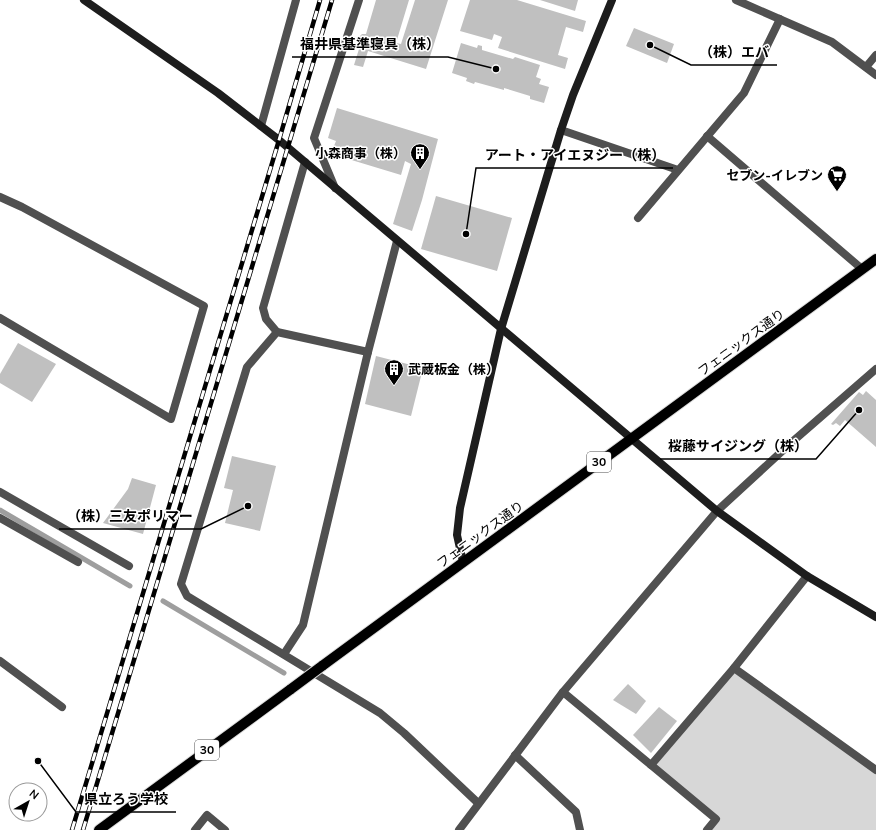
<svg xmlns="http://www.w3.org/2000/svg" width="876" height="830" viewBox="0 0 876 830" font-family="'Nunito Sans','Noto Sans JP',sans-serif">
<rect width="100%" height="100%" fill="#fff"/>
<path fill="#d7d7d7" d="M 734,668 L 876,770 L 876,830 L 708,830 L 716,820 L 651,765 Z"/>
<g fill="none" stroke-linecap="round" stroke-linejoin="round">
<g stroke="#9e9e9e" stroke-width="5">
<path d="M 0,510 L 130,586"/>
<path d="M 163,601 L 284,673"/>
</g>
</g>
<g fill="#c0c0c0">
<path d="M 376,0 L 409,0 L 396,43 L 401,44 L 415,0 L 448,0 L 426,69 L 368,51 L 363,67 L 354,65 L 359,49 L 357,39 L 362,34 L 366,34 Z"/>
<path d="M 470,0 L 517,0 L 586,21 L 583,32 L 566,27 L 558,55 L 568,58 L 565,69 L 498,48 L 502,37 L 494,34 L 492,40 L 460,31 Z"/>
<path d="M 540,0 L 578,0 L 575,11 Z"/>
<path d="M 634,28 L 674,44 L 667,63 L 626,46 Z"/>
<path d="M 461,43 L 477,48 L 478,45 L 482,46 L 482,50 L 513,59 L 515,57 L 540,65 L 536,77 L 541,79 L 539,84 L 549,87 L 544,103 L 530,99 L 530,96 L 504,88 L 504,90 L 475,82 L 474,84 L 466,81 L 467,78 L 452,73 Z"/>
<path d="M 337,108 L 438,139 L 422,200 L 412,231 L 393,224 L 411,164 L 405,161 L 401,175 L 335,155 L 336,152 L 332,151 L 336,141 L 328,138 Z"/>
<path d="M 436,196 L 512,218 L 497,271 L 421,249 Z"/>
<path d="M 18,343 L 56,364 L 32,402 L 0,383 L 0,374 Z"/>
<path d="M 376,356 L 423,368 L 411,416 L 365,404 Z"/>
<path d="M 866,391 L 876,400 L 876,447 L 845,420 L 840,426 L 836,423 L 833,425 L 831,424 L 859,392 L 863,395 Z"/>
<path d="M 232,456 L 276,466 L 260,531 L 225,523 L 233,490 L 224,488 Z"/>
<path d="M 132,478 L 156,485 L 143,534 L 103,523 L 128,489 Z"/>
<path d="M 628,684 L 646,701 L 636,714 L 613,700 Z"/>
<path d="M 659,707 L 677,721 L 651,753 L 633,735 Z"/>
</g>
<g fill="none" stroke-linecap="round" stroke-linejoin="round">
<defs>
<g id="primary">
<path d="M 322,666 L 876,259"/>
<path d="M 99,830 L 291,689"/>
</g>
</defs>
<use href="#primary" stroke="#dbdbdb" stroke-width="12"/>
<g stroke="#505050" stroke-width="8">
<path d="M 736,0 L 832,42 L 876,75"/>
<path d="M 866,67 L 876,55"/>
<path d="M 261,126 L 296,0"/>
<path d="M 561,130 L 678,170"/>
<path d="M 707,136 L 862,269"/>
<path d="M 335,188 L 314,138 L 359,0"/>
<path d="M 0,197 L 22,207 L 204,306 L 171,419 L 0,318"/>
<path d="M 638,218 L 744,93 L 780,19"/>
<path d="M 277,332 L 266,319 L 263,308 L 305,162"/>
<path d="M 368,352 L 277,332 L 247,367 L 181,584 L 187,596 L 380,713 L 404,733 L 478,803"/>
<path d="M 0,492 L 129,566"/>
<path d="M 0,518 L 78,562"/>
<path d="M 284,654 L 303,625 L 368,352 L 397,241"/>
<path d="M 0,661 L 62,707"/>
<path d="M 734,668 L 876,770"/>
<path d="M 563,692 L 651,765"/>
<path d="M 515,755 L 576,812 L 580,830"/>
<path d="M 195,830 L 207,815 L 225,830"/>
<path d="M 459,830 L 563,692 L 717,511 L 792,442 L 876,369"/>
<path d="M 707,830 L 716,819 L 651,765 L 734,668 L 807,576"/>
</g>
<g stroke="#1d1d1d" stroke-width="8">
<path d="M 84,0 L 218,93 L 279,140 L 717,511 L 807,576 L 876,617"/>
<path d="M 463,562 L 457,535 L 460,508 L 501,329 L 561,130 L 573,95 L 612,0"/>
</g>
<use href="#primary" stroke="#000" stroke-width="10"/>
<defs>
<g id="rail">
<path d="M 72,830 L 279,140 L 320,0"/>
<path d="M 83,830 L 332,0"/>
</g>
</defs>
<use href="#rail" stroke="#000" stroke-width="4.5"/>
<use href="#rail" stroke="#fff" stroke-width="3" stroke-dasharray="9" stroke-linecap="butt"/>
<defs>
<path id="primary-bridge" d="M 291,689 L 322,666"/>
</defs>
<use href="#primary-bridge" stroke="#dbdbdb" stroke-width="12" stroke-linecap="butt"/>
<use href="#primary-bridge" stroke="#000" stroke-width="10"/>
</g>
<defs>
<symbol id="building-pin" viewBox="-11 -11 22 30"><path d="M0 17L-7.5 6A9.5 9.5 0 1 1 7.5 6Z" fill="#000" stroke="#fff"/><path d="M-4-6H4V6H1V3H-1V6H-4ZM-2.5-4.3h1.7v1.8h-1.7ZM.8-4.3h1.7v1.8H.8ZM-2.5-1h1.7V.8h-1.7ZM.8-1h1.7V.8H.8Z" fill="#fff"/></symbol>
<symbol id="supermarket-pin" viewBox="-11 -11 22 30"><path d="M0 17L-7.5 6A9.5 9.5 0 1 1 7.5 6Z" fill="#000" stroke="#fff"/><path d="M-6-5.5h2.5l.6 2H6L4.5 2H-2.5L-4.4-4H-6ZM-1.5 3.2a1.3 1.3 0 1 0 .1 0ZM3 3.2a1.3 1.3 0 1 0 .1 0Z" fill="#fff"/></symbol>
</defs>
<g fill-rule="evenodd">
<use href="#building-pin" x="409" y="142" width="22" height="30"/>
<use href="#supermarket-pin" x="826" y="164" width="22" height="30"/>
<use href="#building-pin" x="383" y="358" width="22" height="30"/>
</g>
<g text-anchor="middle" stroke-width="3" stroke-linejoin="round" paint-order="stroke">
<g fill="#fff" stroke="#4c4c4c" stroke-width="1">
<rect x="587" y="452" width="24" height="20" rx="3"/>
<rect x="195" y="740" width="24" height="20" rx="3"/>
</g>
<g font-size="12" font-weight="bold" fill="#000">
<text x="599" y="466">30</text>
<text x="207" y="754">30</text>
</g>
<g font-size="13" font-weight="bold" fill="#000" stroke="#fff" text-anchor="end">
<text x="406" y="158">小森商事（株）</text>
<text x="823" y="180">セブン-イレブン</text>
<text x="408" y="374" text-anchor="start">武蔵板金（株）</text>
</g>
<g font-size="13" fill="#000" stroke="#fff">
<text transform="translate(741 342) rotate(-36)" y="5">フェニックス通り</text>
<text transform="translate(480 534) rotate(-36)" y="5">フェニックス通り</text>
</g>
</g>
<path fill="none" stroke="#000" stroke-width="1.5" d="M496 69L448 57H292M650 45L691 65H777M466 234L476 168H673M859 410L816 459H660M248 506L201 529H59M38 761L76 812H176"/>
<g fill="#000" stroke="#fff" stroke-width="1.5">
<circle cx="496" cy="69" r="4"/>
<circle cx="650" cy="45" r="4"/>
<circle cx="466" cy="234" r="4"/>
<circle cx="859" cy="410" r="4"/>
<circle cx="248" cy="506" r="4"/>
<circle cx="38" cy="761" r="4"/>
</g>
<g font-size="14" text-anchor="middle" font-weight="bold" fill="#000" stroke="#fff" stroke-width="3" stroke-linejoin="round" paint-order="stroke">
<text x="370" y="49">福井県基準寝具（株）</text>
<text x="734" y="57">（株）エバ</text>
<text x="575" y="160">アート・アイエヌジー（株）</text>
<text x="738" y="451">桜藤サイジング（株）</text>
<text x="130" y="521">（株）三友ポリマー</text>
<text x="126" y="804">県立ろう学校</text>
</g>
<g transform="translate(28 802) rotate(39)"><circle r="19" fill="#ffffff" stroke="#999999"/>
<path d="M0-3L7 15L0 10L-7 15Z" fill="#000000"/>
<text y="-6" font-size="11" font-weight="bold" text-anchor="middle" fill="#000000">N</text>
</g>
</svg>
